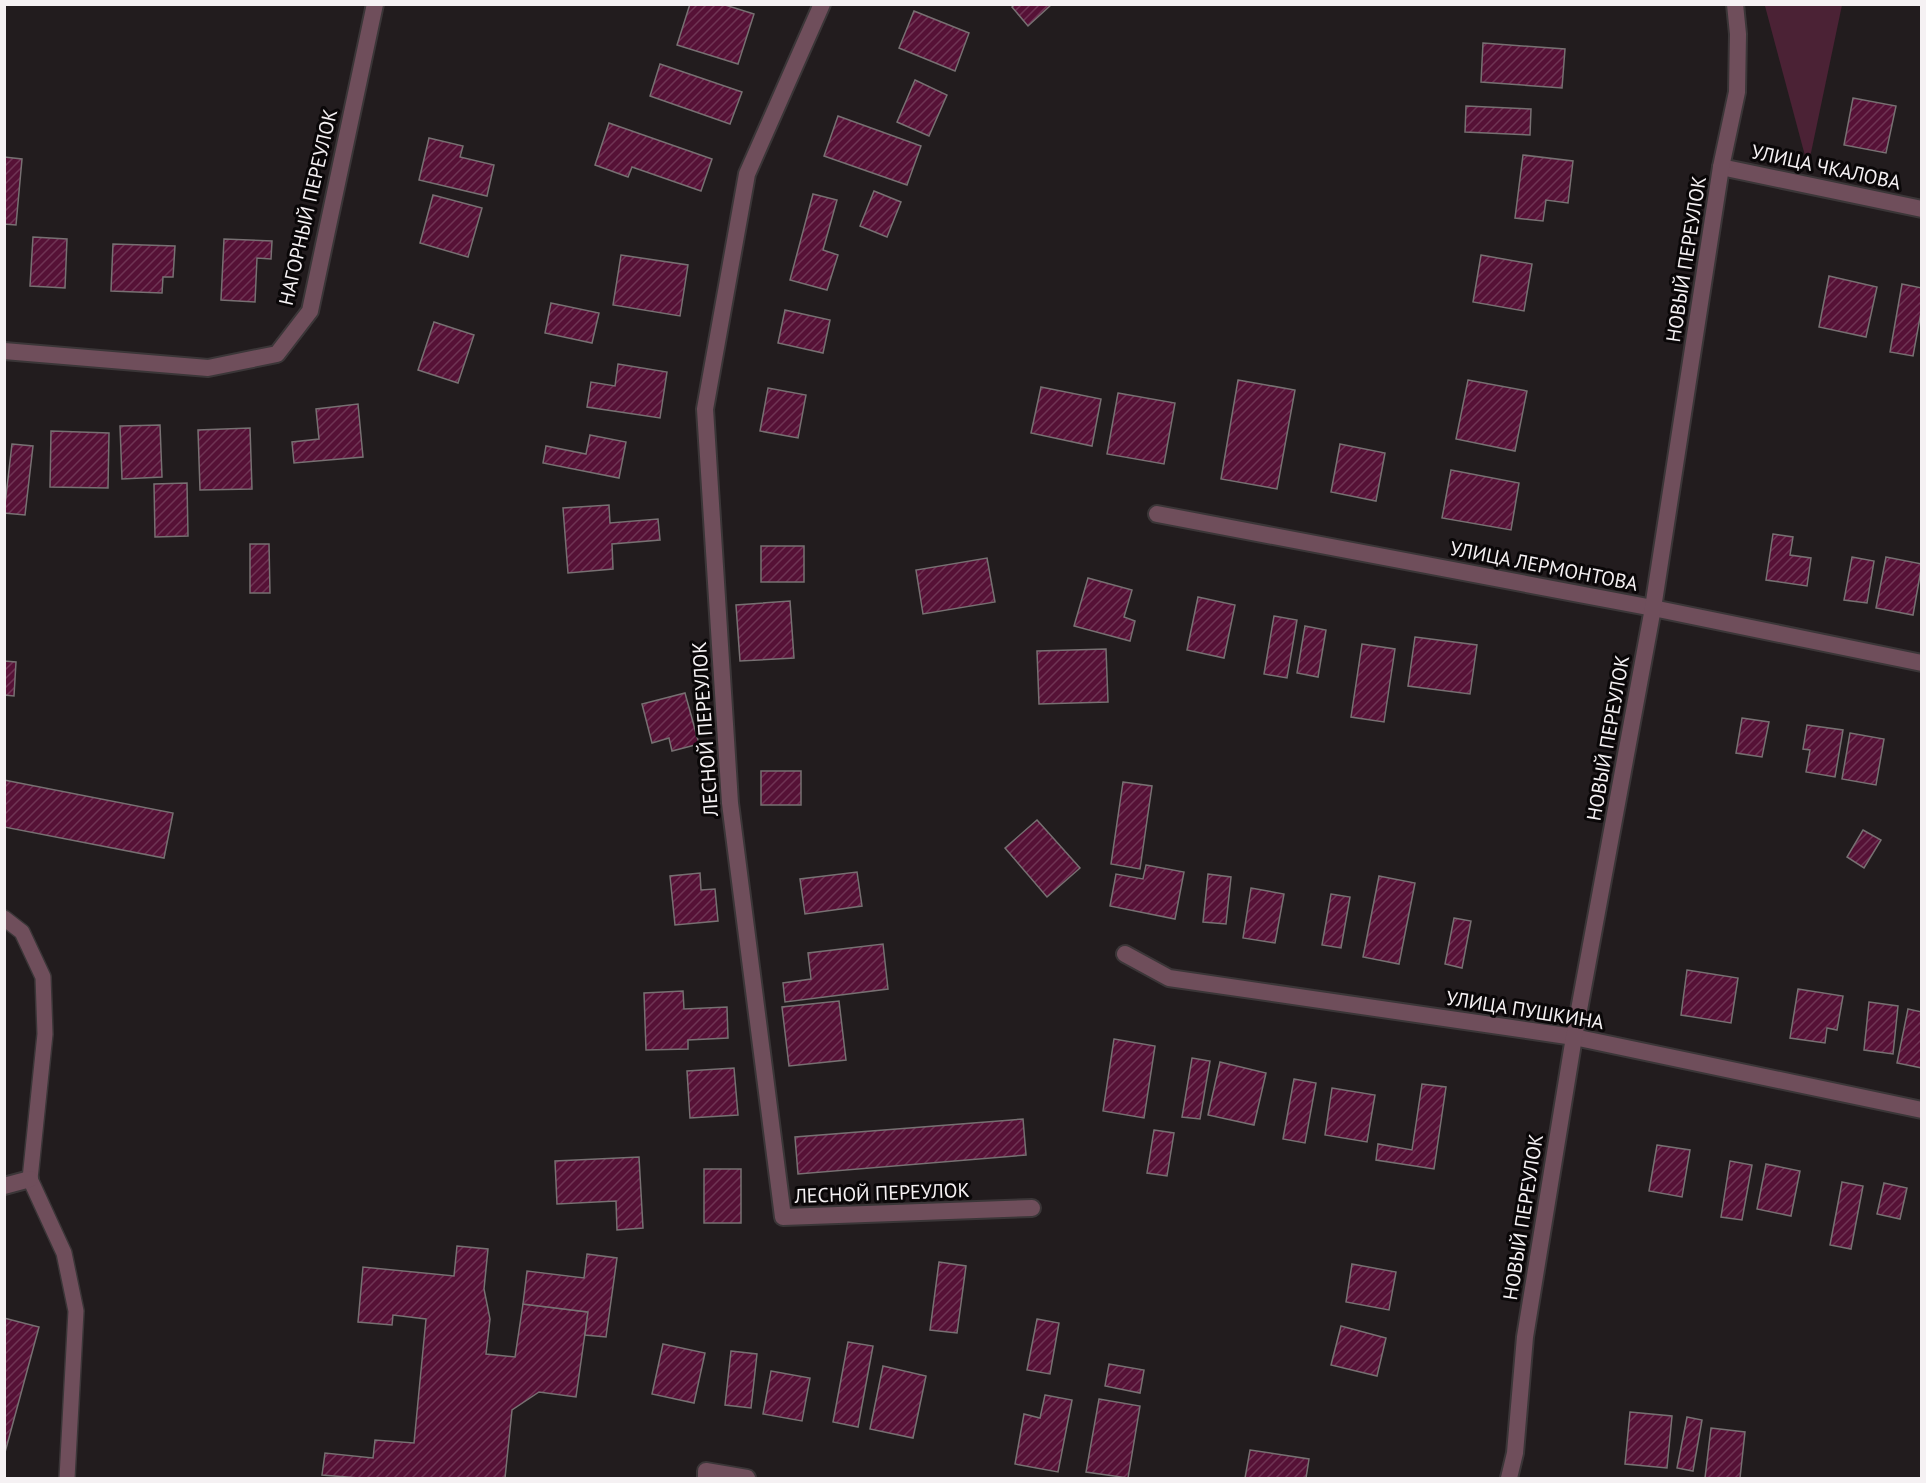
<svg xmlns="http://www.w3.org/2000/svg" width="1926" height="1483" viewBox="0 0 1926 1483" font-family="'PT Sans',sans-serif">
<defs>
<pattern id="building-hatch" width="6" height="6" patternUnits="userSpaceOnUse" patternTransform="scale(1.5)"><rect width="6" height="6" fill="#561136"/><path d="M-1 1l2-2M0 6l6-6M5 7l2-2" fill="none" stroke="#6f3454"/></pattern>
</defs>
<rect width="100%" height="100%" fill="#221c1e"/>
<path fill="#4b2235" d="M 1765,5 L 1842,5 L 1808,167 L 1765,6 Z"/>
<g fill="url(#building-hatch)" stroke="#777072" stroke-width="1.5">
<path d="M 690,4 L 722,4 L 754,14 L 738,64 L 677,45 Z"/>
<path d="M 1015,4 L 1052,4 L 1028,26 L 1012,7 Z"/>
<path d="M 914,11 L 969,33 L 955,71 L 899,48 Z"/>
<path d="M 1483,43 L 1565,49 L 1562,88 L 1481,82 Z"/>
<path d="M 660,64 L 742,92 L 730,124 L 650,96 Z"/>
<path d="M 915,80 L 947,95 L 929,136 L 897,122 Z"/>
<path d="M 1853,98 L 1896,106 L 1886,153 L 1844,145 Z"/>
<path d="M 1466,106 L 1531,109 L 1530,135 L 1465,132 Z"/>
<path d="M 838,116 L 921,146 L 907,185 L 824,156 Z"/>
<path d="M 609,123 L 712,159 L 701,191 L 632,167 L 628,177 L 595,165 Z"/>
<path d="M 429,138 L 463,146 L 460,157 L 494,165 L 487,196 L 419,180 Z"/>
<path d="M 1523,155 L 1573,161 L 1568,203 L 1546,200 L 1543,221 L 1515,218 Z"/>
<path d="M 4,157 L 22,159 L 16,225 L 4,224 Z"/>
<path d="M 874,191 L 901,202 L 887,237 L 860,226 Z"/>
<path d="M 813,194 L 837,200 L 823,250 L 838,255 L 827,290 L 790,280 Z"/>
<path d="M 433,195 L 482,208 L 468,257 L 420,243 Z"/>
<path d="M 33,237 L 67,239 L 65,288 L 30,286 Z"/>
<path d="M 224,239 L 272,241 L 271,259 L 257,258 L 255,302 L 221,300 Z"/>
<path d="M 113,244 L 175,246 L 173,277 L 163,277 L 162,293 L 111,291 Z"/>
<path d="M 621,255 L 688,265 L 680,316 L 613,305 Z"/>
<path d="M 1481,255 L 1532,264 L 1524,311 L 1473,302 Z"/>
<path d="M 1829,276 L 1877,287 L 1866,337 L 1819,327 Z"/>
<path d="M 1902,284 L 1922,288 L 1922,307 L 1913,356 L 1890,352 Z"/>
<path d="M 551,303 L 599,313 L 592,343 L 545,333 Z"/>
<path d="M 785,310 L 830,320 L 823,353 L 778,343 Z"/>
<path d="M 434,322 L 474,335 L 458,383 L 418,370 Z"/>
<path d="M 618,364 L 667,372 L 660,418 L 587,407 L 591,382 L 615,386 Z"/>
<path d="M 1238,380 L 1295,390 L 1277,489 L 1221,479 Z"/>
<path d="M 1468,380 L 1527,391 L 1515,451 L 1456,439 Z"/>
<path d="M 1041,387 L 1101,399 L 1092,446 L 1031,433 Z"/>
<path d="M 768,388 L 806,395 L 798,438 L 760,431 Z"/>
<path d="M 1118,393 L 1175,403 L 1164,464 L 1107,454 Z"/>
<path d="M 358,404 L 363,457 L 294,463 L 292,442 L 319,439 L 316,409 Z"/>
<path d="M 160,425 L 162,477 L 122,479 L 120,426 Z"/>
<path d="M 250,428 L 252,489 L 200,490 L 198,430 Z"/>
<path d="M 51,431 L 109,433 L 108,488 L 50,487 Z"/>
<path d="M 590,435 L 626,442 L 619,478 L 543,463 L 546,446 L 586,454 Z"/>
<path d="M 12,444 L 33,446 L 25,515 L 4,513 Z"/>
<path d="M 1340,444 L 1385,453 L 1376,501 L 1331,492 Z"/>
<path d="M 1451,470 L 1519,483 L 1511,530 L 1442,518 Z"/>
<path d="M 187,483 L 188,536 L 155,537 L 154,484 Z"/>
<path d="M 609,505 L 610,523 L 658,519 L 660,540 L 612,544 L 613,569 L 568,573 L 563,508 Z"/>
<path d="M 1773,534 L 1793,537 L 1790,555 L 1811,558 L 1807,586 L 1766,580 Z"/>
<path d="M 250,544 L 269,544 L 270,593 L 250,593 Z"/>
<rect x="761" y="546" width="43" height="36"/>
<path d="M 1852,557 L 1874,561 L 1867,603 L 1844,600 Z"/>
<path d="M 1886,557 L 1922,564 L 1913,615 L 1876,608 Z"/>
<path d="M 987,558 L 995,602 L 923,614 L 916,570 Z"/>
<path d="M 1088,578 L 1132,590 L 1124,617 L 1135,621 L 1130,641 L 1074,626 Z"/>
<path d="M 1198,597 L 1235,605 L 1224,658 L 1187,650 Z"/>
<path d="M 790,601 L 794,658 L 740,661 L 736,605 Z"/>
<path d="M 1274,616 L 1297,620 L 1287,678 L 1264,674 Z"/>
<path d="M 1305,626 L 1326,630 L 1318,677 L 1297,673 Z"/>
<path d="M 1415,637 L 1477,645 L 1470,694 L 1408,686 Z"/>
<path d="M 1362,644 L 1395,649 L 1384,722 L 1351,717 Z"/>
<path d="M 1106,649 L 1108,702 L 1039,704 L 1037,651 Z"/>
<path d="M 4,661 L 16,662 L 14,696 L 4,695 Z"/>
<path d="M 685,693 L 699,744 L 672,751 L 669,738 L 652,743 L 642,704 Z"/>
<path d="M 1742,718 L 1769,722 L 1762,757 L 1736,753 Z"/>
<path d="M 1807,725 L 1843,730 L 1835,777 L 1806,772 L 1810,750 L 1803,749 Z"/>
<path d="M 1850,733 L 1884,739 L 1876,785 L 1842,779 Z"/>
<rect x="761" y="771" width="40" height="34"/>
<path d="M 4,780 L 173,813 L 164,858 L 4,827 Z"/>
<path d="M 1123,782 L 1152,786 L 1140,869 L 1111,864 Z"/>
<path d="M 1037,820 L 1080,868 L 1047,897 L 1005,848 Z"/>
<path d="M 1863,830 L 1881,840 L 1864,868 L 1847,857 Z"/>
<path d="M 1146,865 L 1184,872 L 1175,919 L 1110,906 L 1116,874 L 1143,879 Z"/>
<path d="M 857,872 L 862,906 L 805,914 L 800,879 Z"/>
<path d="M 700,873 L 701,890 L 715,889 L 718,921 L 675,925 L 670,876 Z"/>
<path d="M 1208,874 L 1231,877 L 1226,924 L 1203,922 Z"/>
<path d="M 1379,876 L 1415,883 L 1399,964 L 1363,957 Z"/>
<path d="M 1251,888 L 1284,894 L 1275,943 L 1243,938 Z"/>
<path d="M 1331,894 L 1350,897 L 1341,948 L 1322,945 Z"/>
<path d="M 1454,918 L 1471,921 L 1462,968 L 1445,964 Z"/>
<path d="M 883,944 L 888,989 L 785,1002 L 783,983 L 811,979 L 808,953 Z"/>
<path d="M 1687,970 L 1738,978 L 1731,1023 L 1681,1015 Z"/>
<path d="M 1798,989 L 1843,996 L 1837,1030 L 1827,1028 L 1825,1043 L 1790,1038 Z"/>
<path d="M 683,991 L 684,1009 L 727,1007 L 728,1038 L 688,1040 L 688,1049 L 646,1050 L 644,993 Z"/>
<path d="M 839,1001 L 846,1060 L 789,1066 L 782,1007 Z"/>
<path d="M 1869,1002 L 1898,1006 L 1893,1054 L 1864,1050 Z"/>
<path d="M 1908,1009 L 1922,1012 L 1922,1068 L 1897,1063 Z"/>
<path d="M 1114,1039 L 1155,1046 L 1144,1118 L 1103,1111 Z"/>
<path d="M 1192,1058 L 1210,1061 L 1200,1119 L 1182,1117 Z"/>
<path d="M 1220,1062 L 1266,1073 L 1254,1125 L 1208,1115 Z"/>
<path d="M 734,1068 L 738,1115 L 690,1118 L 687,1071 Z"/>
<path d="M 1294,1079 L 1316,1083 L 1305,1143 L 1283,1139 Z"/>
<path d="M 1422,1084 L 1446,1087 L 1434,1169 L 1376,1160 L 1378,1144 L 1412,1150 Z"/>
<path d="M 1332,1088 L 1375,1095 L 1367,1142 L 1325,1135 Z"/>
<path d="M 1023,1119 L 1026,1155 L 798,1174 L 795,1137 Z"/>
<path d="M 1154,1130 L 1174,1133 L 1167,1176 L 1147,1173 Z"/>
<path d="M 1657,1145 L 1690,1150 L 1682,1197 L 1649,1191 Z"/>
<path d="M 639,1157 L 643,1228 L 617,1230 L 616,1201 L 557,1204 L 555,1161 Z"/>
<path d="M 1730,1161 L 1752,1165 L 1742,1220 L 1721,1217 Z"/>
<path d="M 1766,1164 L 1800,1171 L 1791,1216 L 1757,1209 Z"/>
<rect x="704" y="1169" width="37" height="54"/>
<path d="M 1842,1182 L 1863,1186 L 1851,1249 L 1830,1245 Z"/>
<path d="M 1884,1183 L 1907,1188 L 1900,1219 L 1877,1214 Z"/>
<path d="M 457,1246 L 488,1249 L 484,1289 L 490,1319 L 486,1354 L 515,1357 L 523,1304 L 588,1312 L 576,1397 L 539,1392 L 512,1410 L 505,1478 L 359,1478 L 322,1475 L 325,1453 L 373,1458 L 375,1440 L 414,1443 L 426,1319 L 393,1315 L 392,1325 L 358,1322 L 363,1267 L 454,1276 Z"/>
<path d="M 587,1254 L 617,1258 L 606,1337 L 585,1335 L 588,1312 L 523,1304 L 527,1271 L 584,1278 Z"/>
<path d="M 939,1262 L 966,1266 L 957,1333 L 930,1330 Z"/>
<path d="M 1352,1264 L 1396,1272 L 1389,1310 L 1346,1302 Z"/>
<path d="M 4,1318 L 39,1327 L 4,1456 Z"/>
<path d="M 1037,1319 L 1059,1323 L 1050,1374 L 1027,1370 Z"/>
<path d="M 1341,1326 L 1386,1338 L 1377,1376 L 1331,1365 Z"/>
<path d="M 848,1342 L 873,1346 L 858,1427 L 833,1422 Z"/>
<path d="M 663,1344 L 705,1353 L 694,1403 L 652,1394 Z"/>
<path d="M 731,1351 L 757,1354 L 751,1408 L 725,1405 Z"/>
<path d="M 1109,1364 L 1144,1370 L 1140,1393 L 1105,1386 Z"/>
<path d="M 883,1366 L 926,1376 L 913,1438 L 870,1429 Z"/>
<path d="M 771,1371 L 810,1378 L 802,1421 L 763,1414 Z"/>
<path d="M 1045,1395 L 1072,1400 L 1058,1472 L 1015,1464 L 1024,1414 L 1040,1418 Z"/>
<path d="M 1099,1399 L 1140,1406 L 1128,1478 L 1086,1472 Z"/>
<path d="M 1630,1412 L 1672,1416 L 1667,1468 L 1625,1464 Z"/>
<path d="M 1687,1417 L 1702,1420 L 1693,1471 L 1677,1468 Z"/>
<path d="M 1711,1428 L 1745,1432 L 1740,1478 L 1705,1478 Z"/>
<path d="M 1250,1450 L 1309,1459 L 1306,1478 L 1245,1478 Z"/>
</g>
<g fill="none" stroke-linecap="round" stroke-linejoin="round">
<defs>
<path id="service" d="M 4,918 L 22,932 L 43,977 L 45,1034 L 30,1179 L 64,1253 L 76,1311 L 67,1478"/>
<g id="minor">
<path d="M 822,4 L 747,174 L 705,409 L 730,803 L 783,1217 L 1032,1208"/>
<path d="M 1721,167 L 1922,209"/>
<path d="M 4,351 L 208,368 L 277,354 L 310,311 L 375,4"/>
<path d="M 1157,514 L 1653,608 L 1922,663"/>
<path d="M 1125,954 L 1169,978 L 1574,1037 L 1922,1110"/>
<path d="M 4,1186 L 30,1179"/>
<path d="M 706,1478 L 706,1471 L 747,1478"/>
<path d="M 1509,1478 L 1515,1453 L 1525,1337 L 1574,1037 L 1653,608 L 1721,167 L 1737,92 L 1738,34 L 1735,4"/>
</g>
</defs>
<use href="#service" stroke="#3b3638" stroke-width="18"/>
<use href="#minor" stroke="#3b3638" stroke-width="20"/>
<use href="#service" stroke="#6f4e5b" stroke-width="15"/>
<use href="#minor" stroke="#6f4e5b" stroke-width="16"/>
</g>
<g text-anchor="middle" stroke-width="6" stroke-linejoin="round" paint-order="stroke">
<g font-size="20" fill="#f5f1f3" stroke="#0a0708">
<text transform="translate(1826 167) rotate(12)" y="7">УЛИЦА ЧКАЛОВА</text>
<text transform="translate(308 207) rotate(-77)" y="7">НАГОРНЫЙ ПЕРЕУЛОК</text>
<text transform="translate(1686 259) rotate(-81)" y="7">НОВЫЙ ПЕРЕУЛОК</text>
<text transform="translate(1544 566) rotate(11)" y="7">УЛИЦА ЛЕРМОНТОВА</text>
<text transform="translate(705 729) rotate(-94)" y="7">ЛЕСНОЙ ПЕРЕУЛОК</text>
<text transform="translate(1608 738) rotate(-80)" y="7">НОВЫЙ ПЕРЕУЛОК</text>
<text transform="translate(1525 1010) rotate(9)" y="7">УЛИЦА ПУШКИНА</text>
<text transform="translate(882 1193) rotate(-2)" y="7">ЛЕСНОЙ ПЕРЕУЛОК</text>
<text transform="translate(1523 1217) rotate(-81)" y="7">НОВЫЙ ПЕРЕУЛОК</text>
</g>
</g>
<rect width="1926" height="1483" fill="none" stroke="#f5f1f3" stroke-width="12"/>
</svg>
